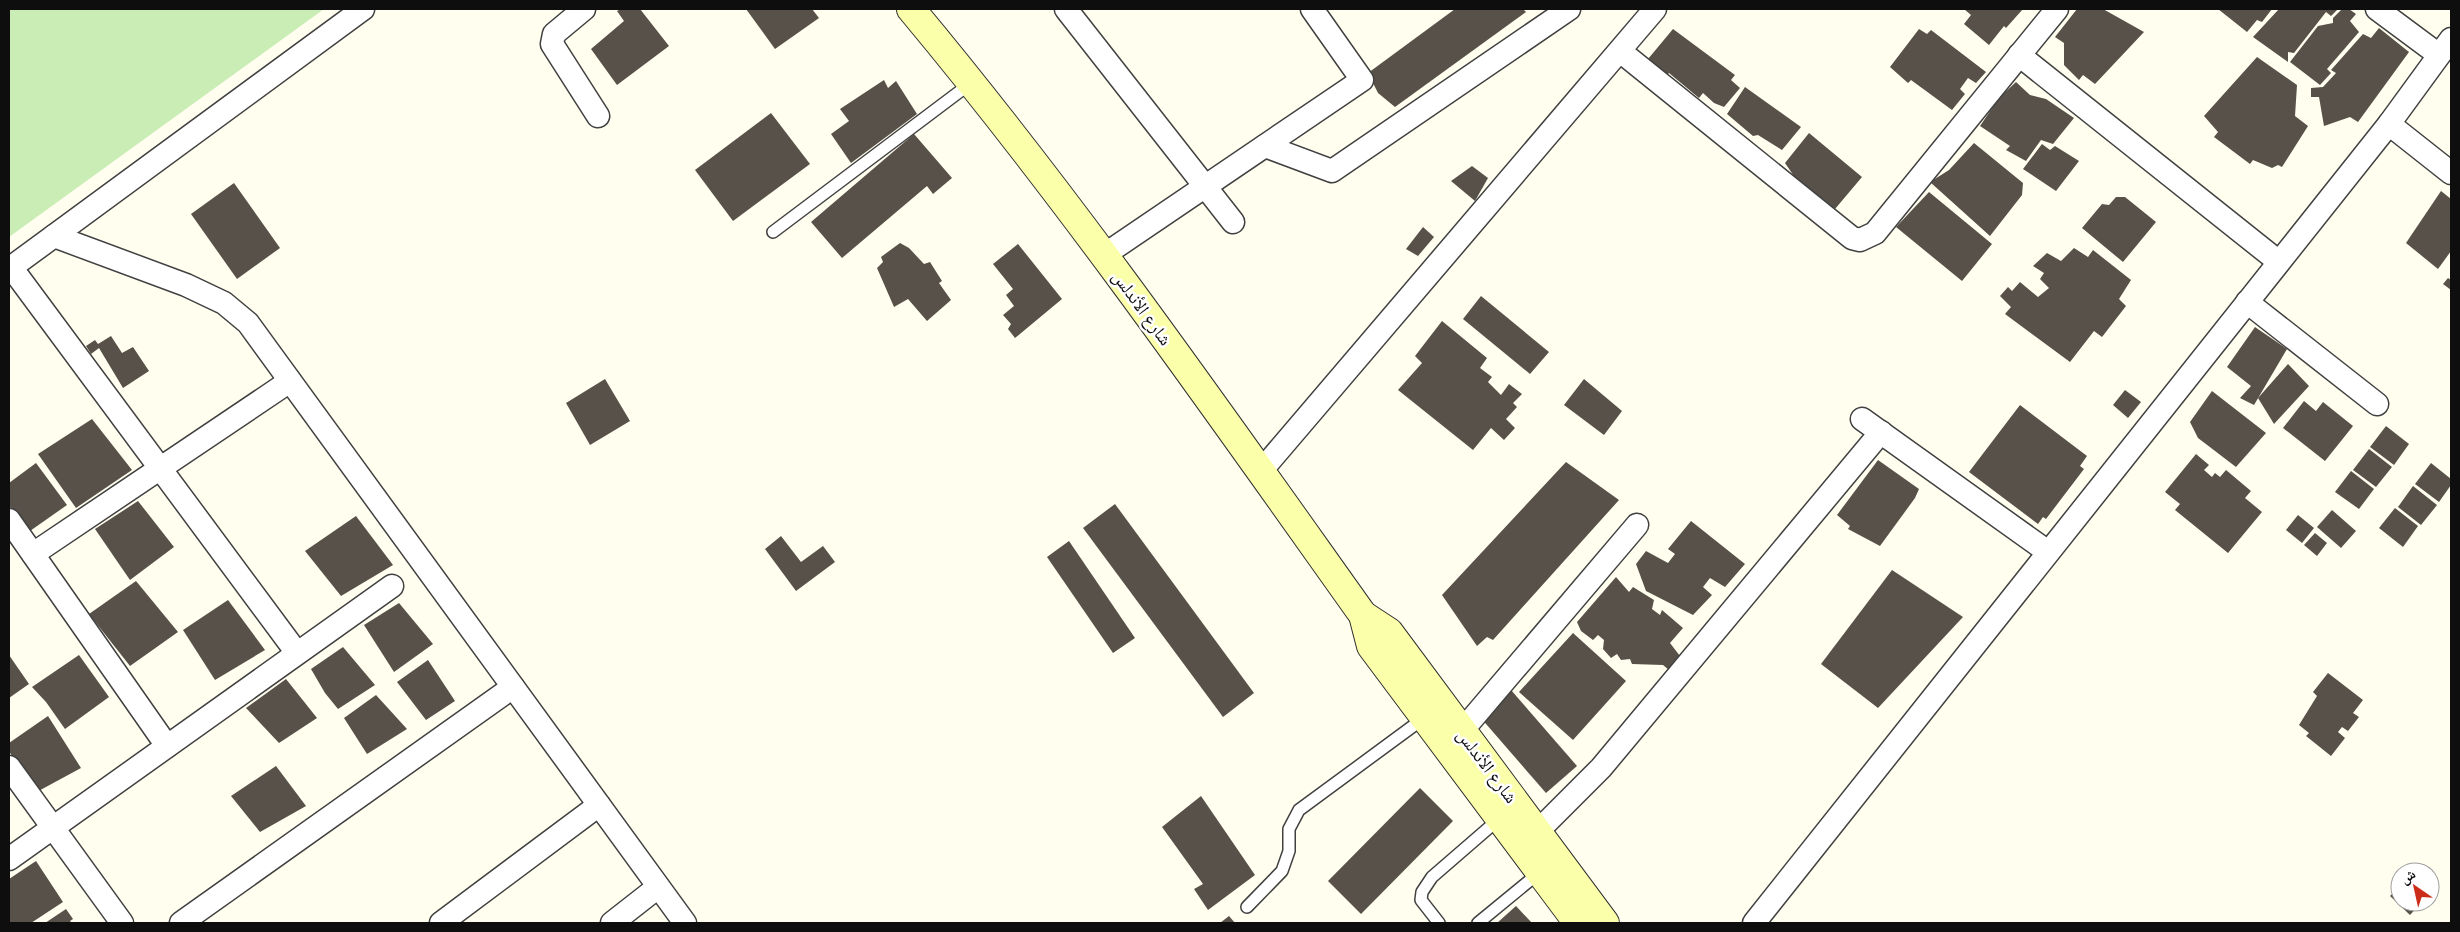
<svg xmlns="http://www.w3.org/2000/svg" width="2460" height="932" viewBox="0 0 2460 932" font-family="'Zilla Slab','Noto Naskh Arabic',serif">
<rect width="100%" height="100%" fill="#fffeef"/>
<path fill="#c9edb4" d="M 9,9 L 324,9 L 9,237 Z"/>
<g fill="#585149">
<path d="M 621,9 L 640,9 L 669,46 L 617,85 L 591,49 L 624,21 L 617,11 Z"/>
<path d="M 746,9 L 812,9 L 819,18 L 775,49 Z"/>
<path d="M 1455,9 L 1523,9 L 1526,12 L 1395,107 L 1378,93 L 1368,73 Z"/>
<path d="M 1964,9 L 2023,9 L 2006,28 L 2004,26 L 1989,45 L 1964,24 L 1971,15 Z"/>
<path d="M 2077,9 L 2103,9 L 2144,32 L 2095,84 L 2083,75 L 2079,80 L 2064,65 L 2064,43 L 2055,37 Z"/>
<path d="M 2218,9 L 2272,9 L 2262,22 L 2257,20 L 2247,32 Z"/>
<path d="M 2279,9 L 2338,9 L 2331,16 L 2326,12 L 2294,53 L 2288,52 L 2288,62 L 2253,37 Z"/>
<path d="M 2342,9 L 2349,9 L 2356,14 L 2350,21 L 2359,32 L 2327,69 L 2331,73 L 2320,85 L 2290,62 L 2318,26 L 2333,23 L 2333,18 Z"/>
<path d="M 2379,28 L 2409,52 L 2358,122 L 2350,117 L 2324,126 L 2319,97 L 2311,97 L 2311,88 L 2323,87 L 2336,73 L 2331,70 L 2363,34 L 2371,38 Z"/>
<path d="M 1673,29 L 1735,75 L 1731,80 L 1740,88 L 1724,107 L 1714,103 L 1703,93 L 1699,98 L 1669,73 L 1666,76 L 1648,59 Z"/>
<path d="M 1919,29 L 1927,34 L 1931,30 L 1986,72 L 1976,83 L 1968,78 L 1960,89 L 1965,94 L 1952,110 L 1911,80 L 1908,83 L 1890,67 Z"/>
<path d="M 2257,57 L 2297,85 L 2295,116 L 2308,126 L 2282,167 L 2278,165 L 2272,168 L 2253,160 L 2250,164 L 2214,137 L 2218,132 L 2204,116 Z"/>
<path d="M 884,80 L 888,88 L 896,81 L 917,114 L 851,163 L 831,134 L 849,121 L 840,109 Z"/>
<path d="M 2016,82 L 2030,95 L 2046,99 L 2074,118 L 2053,144 L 2041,140 L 2026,161 L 2006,150 L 2010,146 L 1980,126 L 1999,98 Z"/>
<path d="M 1745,87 L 1801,127 L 1782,150 L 1758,135 L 1753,136 L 1727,114 Z"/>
<path d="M 771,113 L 810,164 L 733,221 L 695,170 Z"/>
<path d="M 1809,133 L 1862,177 L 1835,209 L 1809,188 L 1800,185 L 1785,163 Z"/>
<path d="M 914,134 L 952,178 L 933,194 L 927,186 L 842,258 L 811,222 Z"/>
<path d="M 1974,143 L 2023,183 L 2022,195 L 1990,236 L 1930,182 L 1949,170 Z"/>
<path d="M 2042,144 L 2050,150 L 2055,146 L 2079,161 L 2056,191 L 2023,169 Z"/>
<path d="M 1472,166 L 1488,178 L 1475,201 L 1451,181 Z"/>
<path d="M 234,183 L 280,248 L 237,279 L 191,214 Z"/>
<path d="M 2441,191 L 2451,199 L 2451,251 L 2438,269 L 2406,243 Z"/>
<path d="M 1929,192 L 1992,244 L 1962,281 L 1896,227 Z"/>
<path d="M 2116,197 L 2125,197 L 2156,222 L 2123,262 L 2082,228 L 2102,204 L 2109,205 Z"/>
<path d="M 1423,227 L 1434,237 L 1418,256 L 1406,249 Z"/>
<path d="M 900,243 L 909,248 L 924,264 L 930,262 L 942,281 L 939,283 L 951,300 L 927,321 L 908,299 L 894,307 L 877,268 L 883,262 L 881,257 Z"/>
<path d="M 1018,244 L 1062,299 L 1015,338 L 1008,329 L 1011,324 L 1003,315 L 1014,306 L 1006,295 L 1013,289 L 993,264 Z"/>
<path d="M 2074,248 L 2088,257 L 2093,250 L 2131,280 L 2119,299 L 2126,306 L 2102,337 L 2094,331 L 2070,362 L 2005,314 L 2011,307 L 2000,296 L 2008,287 L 2012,291 L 2020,282 L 2038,297 L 2049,288 L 2040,279 L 2044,273 L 2033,266 L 2047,253 L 2061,261 Z"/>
<path d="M 2448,278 L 2451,280 L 2451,290 L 2443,284 Z"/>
<path d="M 1481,296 L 1549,352 L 1530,374 L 1463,319 Z"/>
<path d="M 1442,321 L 1487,358 L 1480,368 L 1492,377 L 1488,382 L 1501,395 L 1509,384 L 1522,394 L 1513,403 L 1517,407 L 1506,419 L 1515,428 L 1504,440 L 1491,428 L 1473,450 L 1398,390 L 1422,363 L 1415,356 Z"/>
<path d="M 2255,327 L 2287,349 L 2254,405 L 2240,398 L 2251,386 L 2227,367 Z"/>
<path d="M 111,336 L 122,353 L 133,347 L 149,371 L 123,388 L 99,348 L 91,354 L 86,346 L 95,340 L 98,344 Z"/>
<path d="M 2288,364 L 2309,386 L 2274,424 L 2258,398 Z"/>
<path d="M 605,379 L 630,421 L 590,445 L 566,403 Z"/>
<path d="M 1584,379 L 1622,411 L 1604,435 L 1564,405 Z"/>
<path d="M 2125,390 L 2141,402 L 2128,418 L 2113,405 Z"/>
<path d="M 2212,391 L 2266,433 L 2236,467 L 2198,438 L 2190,422 Z"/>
<path d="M 2304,401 L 2316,411 L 2323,402 L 2353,426 L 2325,461 L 2283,428 Z"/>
<path d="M 2020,405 L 2087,456 L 2080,466 L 2084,469 L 2046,519 L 2043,517 L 2038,524 L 1969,472 Z"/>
<path d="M 92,419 L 132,470 L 76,508 L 38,454 Z"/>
<path d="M 2386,426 L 2409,444 L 2394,465 L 2370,447 Z"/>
<path d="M 2369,449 L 2392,467 L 2376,487 L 2353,470 Z"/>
<path d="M 2196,454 L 2209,465 L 2204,470 L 2212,477 L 2215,473 L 2220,477 L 2226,470 L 2251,491 L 2245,498 L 2262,512 L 2228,553 L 2175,510 L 2180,504 L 2165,492 Z"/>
<path d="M 1878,460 L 1919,489 L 1915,498 L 1880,546 L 1848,529 L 1850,526 L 1837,515 Z"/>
<path d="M 1566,462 L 1619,500 L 1493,640 L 1487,637 L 1477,646 L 1442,595 Z"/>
<path d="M 36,463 L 67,505 L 30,531 L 9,506 L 9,483 Z"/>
<path d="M 2431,463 L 2451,479 L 2451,485 L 2439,502 L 2415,484 Z"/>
<path d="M 2351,471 L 2374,489 L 2359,509 L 2335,492 Z"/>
<path d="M 2413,486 L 2437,505 L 2421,525 L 2398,507 Z"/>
<path d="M 138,501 L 174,547 L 130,580 L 95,529 Z"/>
<path d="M 1115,504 L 1254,693 L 1223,717 L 1083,528 Z"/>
<path d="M 2395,508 L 2418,526 L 2403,547 L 2379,528 Z"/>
<path d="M 2332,510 L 2356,531 L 2341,548 L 2317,527 Z"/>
<path d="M 2298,515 L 2314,528 L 2302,543 L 2286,530 Z"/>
<path d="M 356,516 L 393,565 L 341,596 L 305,551 Z"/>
<path d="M 1691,521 L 1745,564 L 1725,587 L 1710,578 L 1703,587 L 1712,595 L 1693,615 L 1646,591 L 1636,564 L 1646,551 L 1668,563 L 1675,554 L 1668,549 Z"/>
<path d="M 2315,533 L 2327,543 L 2317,556 L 2304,545 Z"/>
<path d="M 781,536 L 801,562 L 823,546 L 835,562 L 796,591 L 765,549 Z"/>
<path d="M 1069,541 L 1135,638 L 1113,653 L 1047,557 Z"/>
<path d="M 1892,570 L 1963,617 L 1878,708 L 1821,664 Z"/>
<path d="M 1616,577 L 1629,592 L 1633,587 L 1654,600 L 1652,609 L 1660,615 L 1662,610 L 1683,628 L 1670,643 L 1680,656 L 1669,670 L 1663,665 L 1632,664 L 1630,659 L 1621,660 L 1617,654 L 1611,658 L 1603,649 L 1604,640 L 1598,635 L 1593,640 L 1581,631 L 1577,622 Z"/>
<path d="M 136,581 L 178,632 L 130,666 L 89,614 Z"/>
<path d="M 228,600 L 265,650 L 215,680 L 183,630 Z"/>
<path d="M 399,603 L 433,644 L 394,672 L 364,625 Z"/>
<path d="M 1573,633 L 1626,681 L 1573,740 L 1519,692 Z"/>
<path d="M 343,647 L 375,685 L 338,709 L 325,693 L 311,669 Z"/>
<path d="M 9,655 L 29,684 L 9,698 Z"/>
<path d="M 79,655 L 109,697 L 65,729 L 46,702 L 32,687 Z"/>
<path d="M 428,660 L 455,701 L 426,720 L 397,682 Z"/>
<path d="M 2328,673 L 2363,700 L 2353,713 L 2359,717 L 2348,731 L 2342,727 L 2338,732 L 2345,738 L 2331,756 L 2306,736 L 2309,733 L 2299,725 L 2317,696 L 2313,692 Z"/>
<path d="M 286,679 L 317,718 L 279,743 L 246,708 Z"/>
<path d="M 1511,690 L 1577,766 L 1546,793 L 1480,717 Z"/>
<path d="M 376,695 L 407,729 L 367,754 L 344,718 Z"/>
<path d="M 48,716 L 81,768 L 33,794 L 9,751 L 9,743 Z"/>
<path d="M 276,766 L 306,806 L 260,832 L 231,796 Z"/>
<path d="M 1420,788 L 1453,821 L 1361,914 L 1328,881 Z"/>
<path d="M 1201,796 L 1255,875 L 1208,910 L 1194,889 L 1203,884 L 1162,827 Z"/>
<path d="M 36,861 L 63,902 L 31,923 L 9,923 L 9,879 Z"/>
<path d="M 2400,886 L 2400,902 L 2422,902 L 2410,915 L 2390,896 Z"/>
<path d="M 1516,906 L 1532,923 L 1497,923 Z"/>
<path d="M 66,909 L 73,919 L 70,921 L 72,923 L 45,923 Z"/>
<path d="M 1229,916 L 1235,923 L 1220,923 Z"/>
</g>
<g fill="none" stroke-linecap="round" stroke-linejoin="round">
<defs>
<g id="lane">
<path d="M 773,232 L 971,83"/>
<path d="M 1247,907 L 1282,871 L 1289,851 L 1289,829 L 1299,810 L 1424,718"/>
<path d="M 1439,923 L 1421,900 L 1422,892 L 1432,877 L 1499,819"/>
<path d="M 1478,923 L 1540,872"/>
</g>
<g id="street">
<path d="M 584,9 L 554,34 L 552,44 L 598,116"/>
<path d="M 1066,9 L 1233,222"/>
<path d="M 2377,9 L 2439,55"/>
<path d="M 1620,51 L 1852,238 L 1860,240 L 1875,233 L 2057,9"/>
<path d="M 2019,55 L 2279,262"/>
<path d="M 2389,124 L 2451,173"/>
<path d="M 1265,146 L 1332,171 L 1569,9"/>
<path d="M 54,236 L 186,285 L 224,303 L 248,323 L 685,923"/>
<path d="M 1104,255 L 1362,80 L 1312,9"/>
<path d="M 11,267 L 297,653"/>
<path d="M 9,269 L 363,9"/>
<path d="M 2247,302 L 2377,404"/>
<path d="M 1862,419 L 2048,552"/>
<path d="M 1261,471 L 1655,9"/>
<path d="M 9,520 L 167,746"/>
<path d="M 33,554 L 290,381"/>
<path d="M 1461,732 L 1637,525"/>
<path d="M 9,767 L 122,923"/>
<path d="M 1537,832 L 1601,768 L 1881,432"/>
<path d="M 9,859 L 392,586"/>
<path d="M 181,923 L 513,687"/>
<path d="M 441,923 L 599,805"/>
<path d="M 612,923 L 658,887"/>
<path d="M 1754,923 L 2389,124 L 2451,39"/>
</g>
<g id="secondary">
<path d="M 911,9 C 1072,202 1217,410 1363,615 L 1371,646 L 1578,923"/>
<path d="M 1363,615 L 1389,632 L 1605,923"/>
</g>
</defs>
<use href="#lane" stroke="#414141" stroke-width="14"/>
<use href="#street" stroke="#414141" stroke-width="25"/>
<use href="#secondary" stroke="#303030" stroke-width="30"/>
<use href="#lane" stroke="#fff" stroke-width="11"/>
<use href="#street" stroke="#fff" stroke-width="22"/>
<use href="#secondary" stroke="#fbffaa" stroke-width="28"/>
</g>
<g text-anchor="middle" stroke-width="5" stroke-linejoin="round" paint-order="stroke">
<g font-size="18" fill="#0e0e0e" stroke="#fff">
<text transform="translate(1142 308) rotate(54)" y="6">شارع الأندلس</text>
<text transform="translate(1487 766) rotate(53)" y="6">شارع الأندلس</text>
</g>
</g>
<rect width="2460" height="932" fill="none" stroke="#0e0e0e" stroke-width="20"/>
<g transform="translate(2415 887) rotate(326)"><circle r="24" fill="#ffffff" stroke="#9f9f9f"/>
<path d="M0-4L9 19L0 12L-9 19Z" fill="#cb2d19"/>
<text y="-8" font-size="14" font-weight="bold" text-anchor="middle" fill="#0e0e0e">ش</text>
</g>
</svg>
